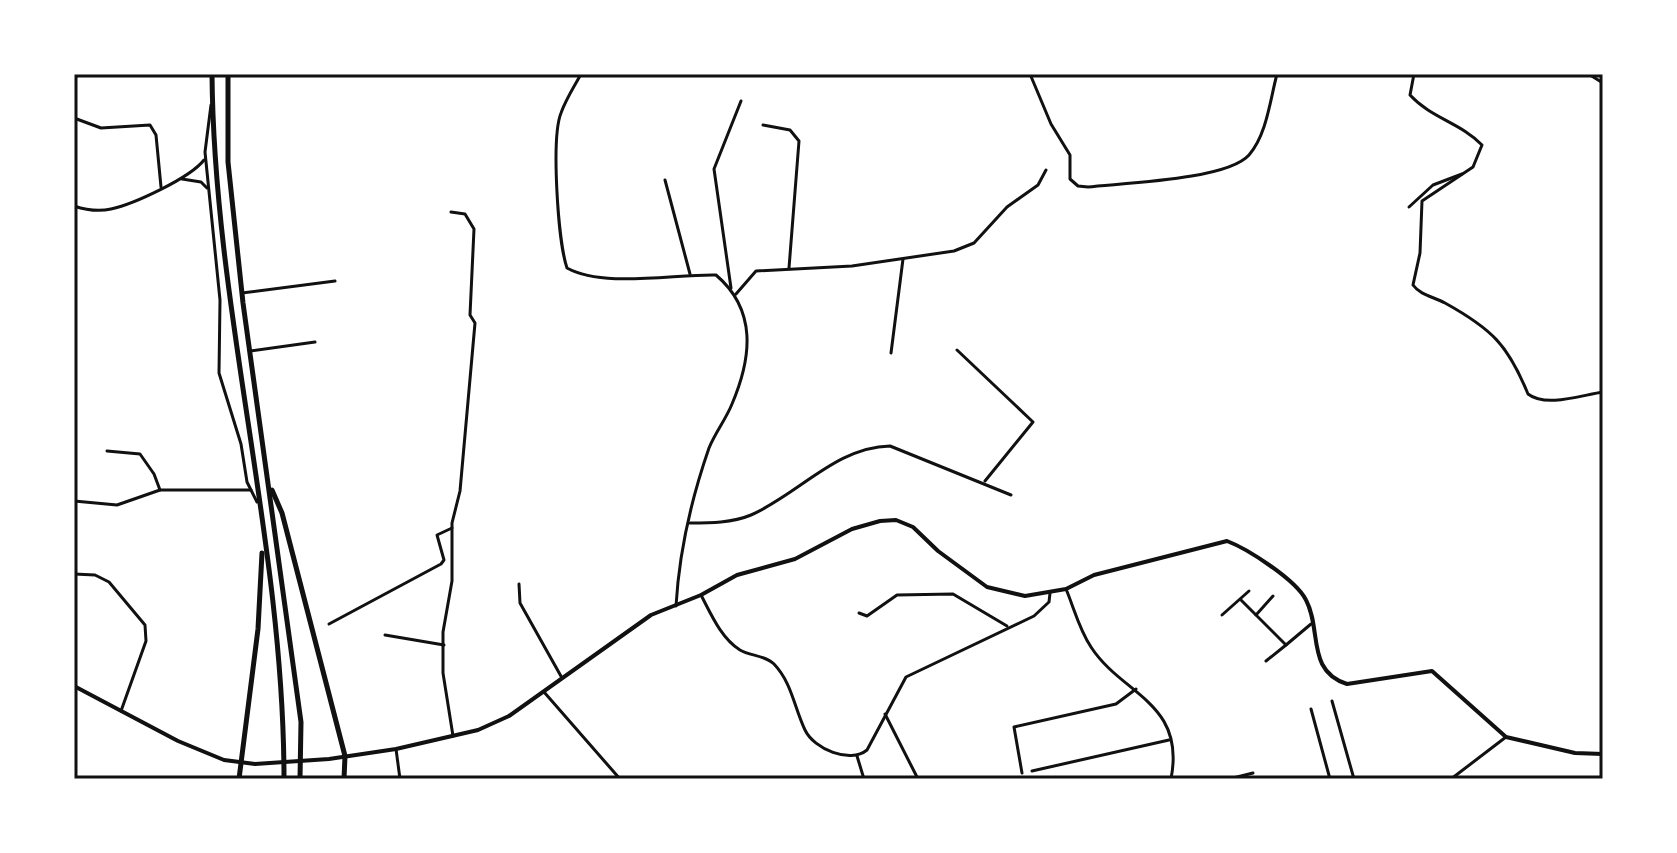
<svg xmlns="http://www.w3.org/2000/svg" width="1677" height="853" viewBox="0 0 1677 853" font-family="'Zilla Slab',serif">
<rect width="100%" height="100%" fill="#fff"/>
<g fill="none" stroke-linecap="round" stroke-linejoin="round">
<g stroke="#111" stroke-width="3">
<path d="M 581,74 C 574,87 566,99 561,113 C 551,138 558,242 567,268 C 603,288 674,274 716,275 C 757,310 752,357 732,404 C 726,419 715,433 709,448 C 692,497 679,554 676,606"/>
<path d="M 1030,74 L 1051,124 L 1070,155 L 1070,179 L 1078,186 L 1088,187 C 1122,183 1227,180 1249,155 C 1267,134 1270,100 1277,74"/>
<path d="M 1414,74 L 1410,95 C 1431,118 1461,123 1482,145 L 1473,167 L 1422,201 L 1420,253 L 1413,285 C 1420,295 1434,297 1445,303 C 1492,329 1508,345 1528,394 C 1546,408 1582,395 1603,392"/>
<path d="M 1578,74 L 1590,75 L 1603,83"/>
<path d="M 74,80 L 78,74"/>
<path d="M 211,105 L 205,152 L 220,300 L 219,373 L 241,444 L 247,482 L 257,502"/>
<path d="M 74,118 L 101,128 L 150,125 L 156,135 L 161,187"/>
<path d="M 763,125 L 790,130 L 799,141 L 789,268"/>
<path d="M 182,179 L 201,182 L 207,188"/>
<path d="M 665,180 L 690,274"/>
<path d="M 74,206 C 86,210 98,212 111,209 C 134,204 190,178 204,160"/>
<path d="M 1409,207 L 1433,185 L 1462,174"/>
<path d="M 451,212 L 465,214 L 474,229 L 470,315 L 475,323 L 460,491 L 452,523 L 452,581 L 443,632 L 443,673 L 453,736"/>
<path d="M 731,288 L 714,169 L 741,101"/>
<path d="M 242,293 L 335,281"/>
<path d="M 736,294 L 756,271 L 852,266 L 954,251 L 974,243 L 1007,207 L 1038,185 L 1046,170"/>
<path d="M 957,350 L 1033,422 L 985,481"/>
<path d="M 250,351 L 315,342"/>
<path d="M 891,353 L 903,259"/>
<path d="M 107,451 L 140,454 L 154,474 L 160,490"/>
<path d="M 74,501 L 117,505 L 160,490 L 251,490"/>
<path d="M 690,523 C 710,523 732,523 751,515 C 799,494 836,447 890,446 L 1011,495"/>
<path d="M 74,574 L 95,575 L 109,582 L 145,625 L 146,641 L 121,711"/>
<path d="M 519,584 L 520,603 L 562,678"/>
<path d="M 1066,589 C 1074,608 1079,629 1091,647 C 1122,695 1186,702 1171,779"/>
<path d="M 701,595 C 711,614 721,638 740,650 C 750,656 765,655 774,664 C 792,683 794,707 805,730 C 814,749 850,764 867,750 L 906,677 L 1034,616 L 1049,602 L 1050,593"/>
<path d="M 1241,600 L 1286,645 L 1311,624"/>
<path d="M 859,613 L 867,616 L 897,595 L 953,594 L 1007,626"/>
<path d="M 1222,615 L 1249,591"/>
<path d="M 1256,615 L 1273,596"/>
<path d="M 329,624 L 441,564 L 444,560 L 437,535 L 452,528"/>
<path d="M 385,635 L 444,645"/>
<path d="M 1266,661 L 1286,645"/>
<path d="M 544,692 L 620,779"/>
<path d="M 1332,701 L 1354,779"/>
<path d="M 1311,709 L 1330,779"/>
<path d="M 885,714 L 918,779"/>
<path d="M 396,749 L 400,779"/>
<path d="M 857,756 L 864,779"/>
<path d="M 1032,771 L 1169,740"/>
<path d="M 1022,773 L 1014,727 L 1116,704 L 1136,689"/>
<path d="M 1229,779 L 1253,773"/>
<path d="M 1451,779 L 1506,737"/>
</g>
<path stroke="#111" stroke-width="4" d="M 74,686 L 178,741 L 224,760 L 255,764 L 329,759 L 396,749 L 478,730 L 509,716 L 651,615 L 701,595 L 737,575 L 795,559 L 852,529 L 880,521 L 896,520 L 913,527 L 938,551 L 987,587 L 1025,596 L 1066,589 L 1094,575 L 1227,541 C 1248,549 1296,580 1306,600 C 1322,630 1306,671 1347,684 L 1432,671 L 1506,737 L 1575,753 L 1603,754"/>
<g stroke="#111" stroke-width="5">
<path d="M 212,74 C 214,311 284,543 284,779"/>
<path d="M 228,74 L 228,162 L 243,303 L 301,722 L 300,779"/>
<path d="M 272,490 L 282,513 L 345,756 L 344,779"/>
<path d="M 239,779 L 258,629 L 262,553"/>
</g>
</g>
<rect width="1677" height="853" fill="none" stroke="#ffffff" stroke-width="152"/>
<rect x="76" y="76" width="1525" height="701" fill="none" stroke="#111" stroke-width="3"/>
</svg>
